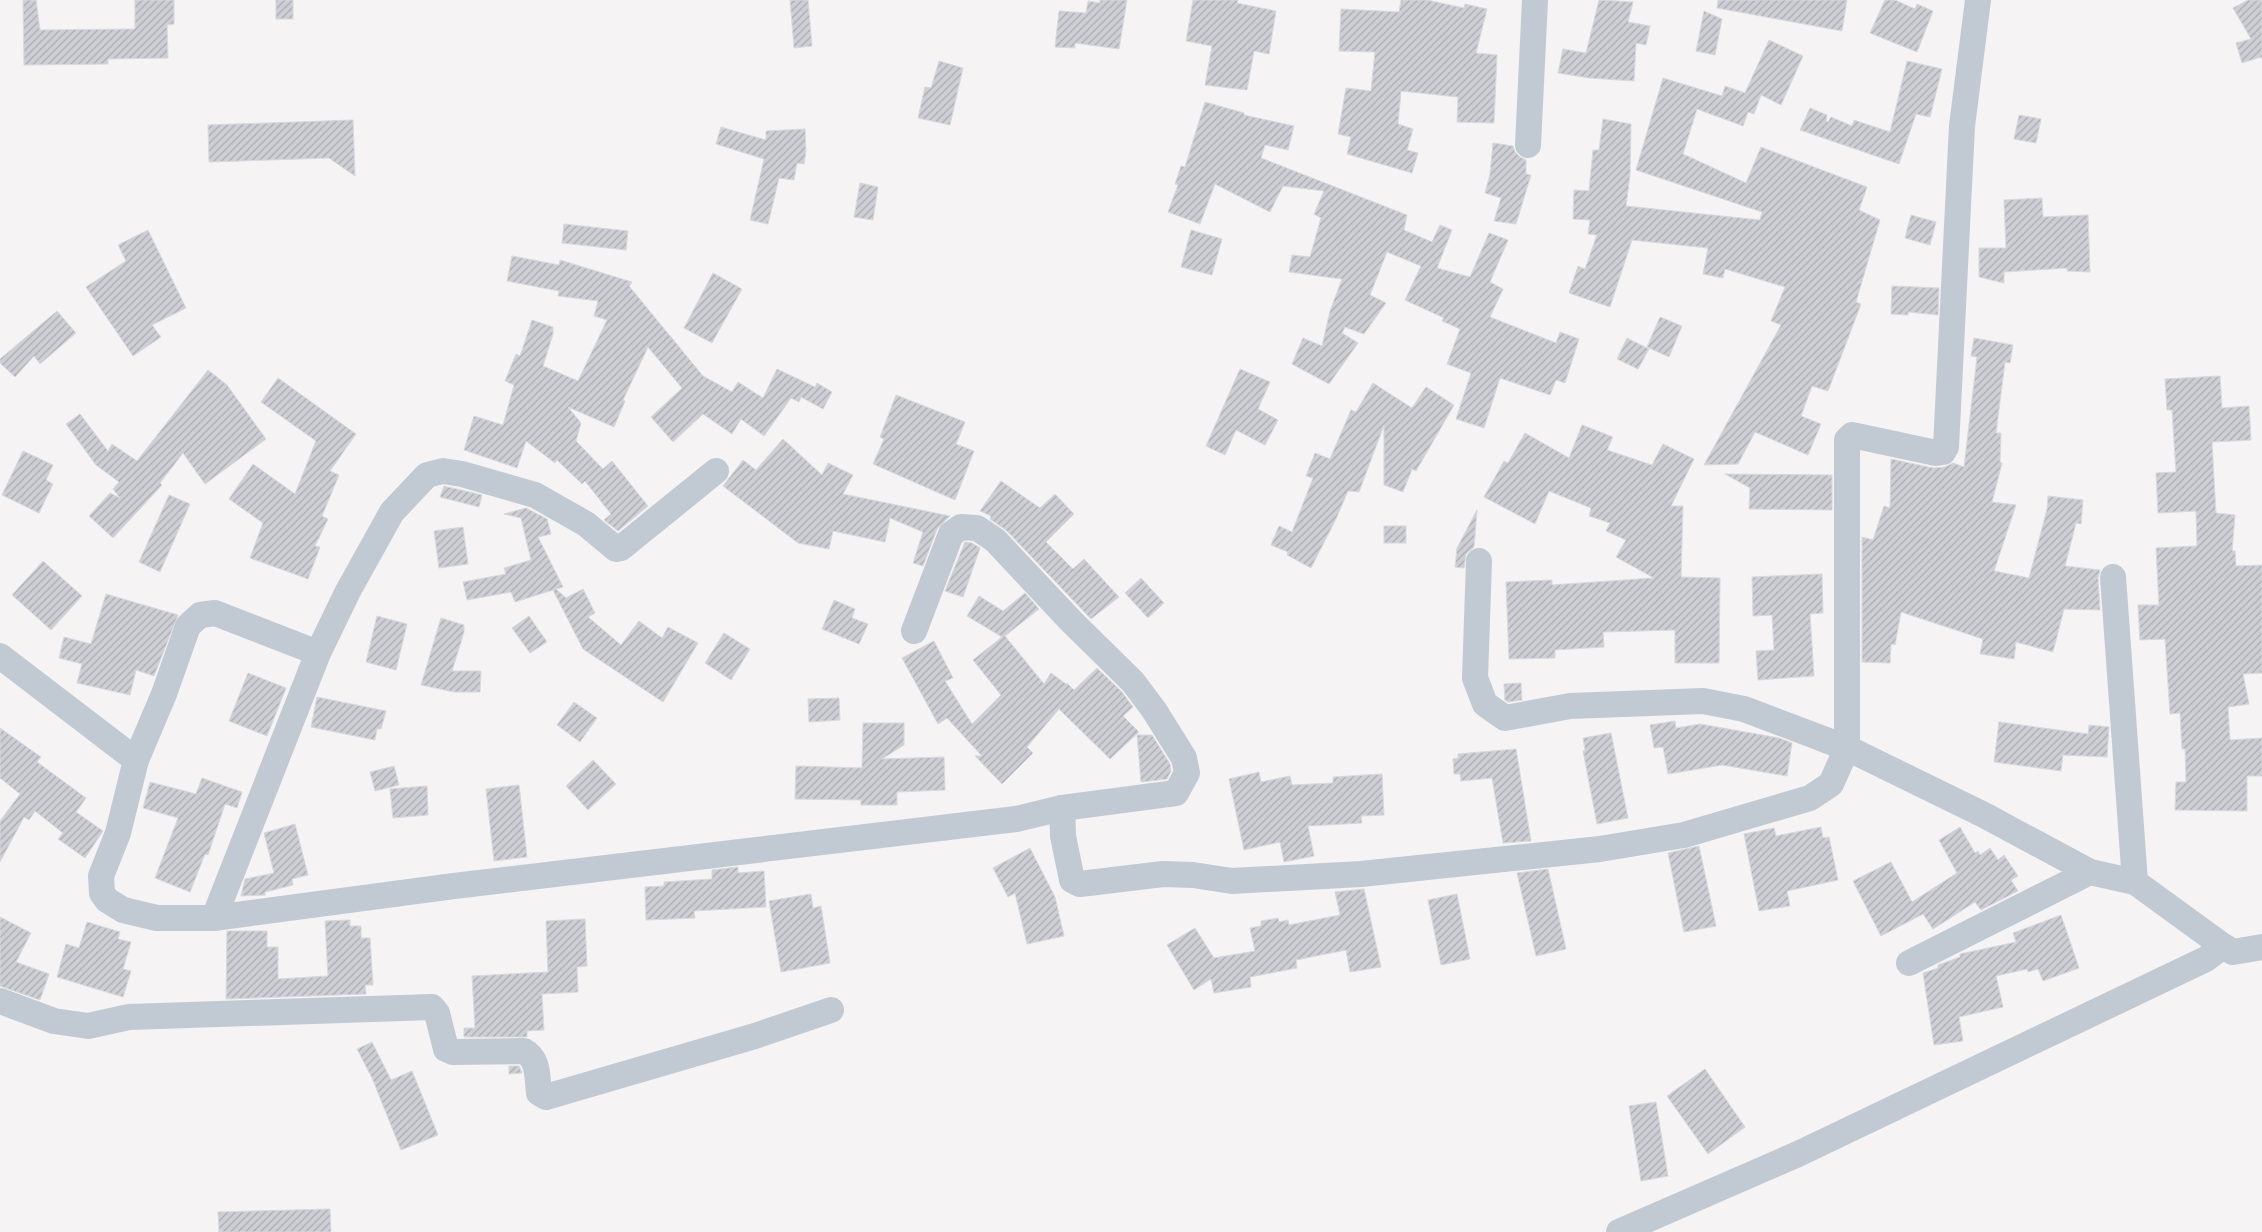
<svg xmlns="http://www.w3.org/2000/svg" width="2262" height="1232" viewBox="0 0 2262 1232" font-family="Commissioner,sans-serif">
<defs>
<pattern id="building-hatch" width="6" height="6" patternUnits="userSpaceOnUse" patternTransform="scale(1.25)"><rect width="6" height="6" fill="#cdcfd5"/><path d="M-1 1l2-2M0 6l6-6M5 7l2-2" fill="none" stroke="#a8abb0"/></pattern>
</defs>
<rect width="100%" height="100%" fill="#f5f3f3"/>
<g fill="url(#building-hatch)" stroke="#d7d9de">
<path d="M 23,0 L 36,0 L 40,30 L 135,29 L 135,0 L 174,0 L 174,24 L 167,25 L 168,58 L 108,59 L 108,64 L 24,65 Z"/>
<rect x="276" y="0" width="17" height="19"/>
<path d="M 790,0 L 808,0 L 812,46 L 794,48 Z"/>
<path d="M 1100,0 L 1127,0 L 1119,49 L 1075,43 L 1075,48 L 1055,47 L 1059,11 L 1086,13 L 1088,1 L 1100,3 Z"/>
<path d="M 1193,0 L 1238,0 L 1237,3 L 1276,11 L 1269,54 L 1254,51 L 1247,90 L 1205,85 L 1212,46 L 1186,41 Z"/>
<path d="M 1401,0 L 1427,0 L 1464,8 L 1465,4 L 1487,9 L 1476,53 L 1497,55 L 1494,123 L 1457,122 L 1458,97 L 1401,91 L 1398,124 L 1413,129 L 1407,150 L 1418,153 L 1412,173 L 1347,154 L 1351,137 L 1338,134 L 1346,88 L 1371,91 L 1375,52 L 1339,51 L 1341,9 L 1399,12 Z"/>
<path d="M 1599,0 L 1633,2 L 1628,22 L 1650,26 L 1646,45 L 1636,43 L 1634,81 L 1589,78 L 1558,73 L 1563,49 L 1586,53 Z"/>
<path d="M 1718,0 L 1847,0 L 1842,31 L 1717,8 Z"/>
<path d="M 1885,0 L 1895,0 L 1915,9 L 1917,4 L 1933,11 L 1917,52 L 1870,33 Z"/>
<path d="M 2248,0 L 2262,0 L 2262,59 L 2261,57 L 2242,63 L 2236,43 L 2251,39 L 2233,8 Z"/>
<path d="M 1704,11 L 1722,19 L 1715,55 L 1696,51 Z"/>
<path d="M 1769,40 L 1803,56 L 1781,105 L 1761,95 L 1754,114 L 1748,112 L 1743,126 L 1697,109 L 1683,154 L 1746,183 L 1761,147 L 1867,187 L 1859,210 L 1880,220 L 1856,302 L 1861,304 L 1828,391 L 1812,386 L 1801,416 L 1821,424 L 1808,455 L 1755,432 L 1738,464 L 1704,465 L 1781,325 L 1771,321 L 1785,287 L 1725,269 L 1723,278 L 1703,274 L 1708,248 L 1632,240 L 1610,307 L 1569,293 L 1578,266 L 1585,269 L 1597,235 L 1588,234 L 1590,220 L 1573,219 L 1574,190 L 1589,191 L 1593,150 L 1599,150 L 1603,119 L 1631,124 L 1630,175 L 1626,206 L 1760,220 L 1762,212 L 1636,170 L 1663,78 L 1722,96 L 1725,86 L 1745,93 Z"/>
<path d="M 939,61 L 963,68 L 950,125 L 918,118 L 925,87 L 931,88 Z"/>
<path d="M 1907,61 L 1942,69 L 1930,117 L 1916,114 L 1899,164 L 1800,130 L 1810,108 L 1827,115 L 1826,121 L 1828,122 L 1831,117 L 1852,126 L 1854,120 L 1890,132 Z"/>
<path d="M 1205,102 L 1244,113 L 1244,115 L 1294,126 L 1288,150 L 1265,145 L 1261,158 L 1407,215 L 1404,230 L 1432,242 L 1440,225 L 1452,230 L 1437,268 L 1470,277 L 1489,233 L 1508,240 L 1490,282 L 1503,289 L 1490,317 L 1556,343 L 1560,332 L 1579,339 L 1565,383 L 1556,380 L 1550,395 L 1500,378 L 1484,428 L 1456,419 L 1471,373 L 1447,364 L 1460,329 L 1442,321 L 1444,318 L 1405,300 L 1421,266 L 1387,252 L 1370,295 L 1386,303 L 1364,334 L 1345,327 L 1342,333 L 1358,343 L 1329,384 L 1292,364 L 1303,338 L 1322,346 L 1330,311 L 1342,279 L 1289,272 L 1292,255 L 1310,257 L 1321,218 L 1314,214 L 1324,191 L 1283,186 L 1270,212 L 1215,184 L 1200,224 L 1168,212 L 1178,185 L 1175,184 L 1181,166 L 1185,167 Z"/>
<path d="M 2019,115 L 2041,119 L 2036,143 L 2014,139 Z"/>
<path d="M 353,120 L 355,176 L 329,158 L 209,162 L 208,125 Z"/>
<path d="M 721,127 L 766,140 L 766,131 L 805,129 L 806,151 L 804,164 L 797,163 L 794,180 L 779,178 L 768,224 L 750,220 L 764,159 L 716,144 Z"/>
<path d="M 1493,143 L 1513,146 L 1515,152 L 1520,157 L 1526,160 L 1526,174 L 1531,175 L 1516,224 L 1494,221 L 1501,198 L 1485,193 L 1490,174 Z"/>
<path d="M 860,183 L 878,187 L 873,220 L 854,217 Z"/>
<path d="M 2042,198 L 2043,217 L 2088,215 L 2090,272 L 2067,271 L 2067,268 L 2004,272 L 2004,283 L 1979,277 L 1979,248 L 2006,248 L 2004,200 Z"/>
<path d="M 1911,215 L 1936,222 L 1930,245 L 1905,238 Z"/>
<path d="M 564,224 L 628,231 L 626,250 L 562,243 Z"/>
<path d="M 148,230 L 186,308 L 152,325 L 161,337 L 133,356 L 86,287 L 126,261 L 118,245 Z"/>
<path d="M 1191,230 L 1222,239 L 1212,275 L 1181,267 Z"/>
<path d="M 512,256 L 559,265 L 560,260 L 632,282 L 629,286 L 703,376 L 732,392 L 738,382 L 763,398 L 777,369 L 815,387 L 817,383 L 832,392 L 823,409 L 801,397 L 799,402 L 791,398 L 764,436 L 741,419 L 732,434 L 703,414 L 673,442 L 651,417 L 682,388 L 648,347 L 623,400 L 625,401 L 614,427 L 568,407 L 581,423 L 576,441 L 603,469 L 612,461 L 648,506 L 618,531 L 604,520 L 611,514 L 585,481 L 582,484 L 557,460 L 555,463 L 526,441 L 517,468 L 464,450 L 474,416 L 503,425 L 514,385 L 505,381 L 516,354 L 520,356 L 532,320 L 553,327 L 553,334 L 543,366 L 578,381 L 607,320 L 594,316 L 598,301 L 558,296 L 559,291 L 507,281 Z"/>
<path d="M 713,273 L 742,289 L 712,343 L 684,328 Z"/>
<path d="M 1892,286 L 1939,288 L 1938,315 L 1908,312 L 1908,315 L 1891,314 Z"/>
<path d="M 57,311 L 76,333 L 40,364 L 34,356 L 15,377 L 0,363 L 0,359 Z"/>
<path d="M 1660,317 L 1682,326 L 1669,357 L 1647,347 Z"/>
<path d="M 1627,338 L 1649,349 L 1638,369 L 1617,359 Z"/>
<path d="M 1974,338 L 2013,345 L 2010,363 L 2005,362 L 1996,433 L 2001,433 L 2000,462 L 2002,463 L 1992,502 L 2016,505 L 1994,571 L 2029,578 L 2047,509 L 2048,496 L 2083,500 L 2081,524 L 2076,523 L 2065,566 L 2100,570 L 2098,578 L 2100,610 L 2064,609 L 2053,652 L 2016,642 L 2014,659 L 1980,654 L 1983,639 L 1901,612 L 1895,645 L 1891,644 L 1890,663 L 1862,662 L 1862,537 L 1873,540 L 1884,506 L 1890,508 L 1891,459 L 1933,468 L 1945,467 L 1953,463 L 1964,467 L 1977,357 L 1971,356 Z"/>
<path d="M 1240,369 L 1270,382 L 1258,409 L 1278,420 L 1265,445 L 1236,430 L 1225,455 L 1206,446 Z"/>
<path d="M 208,370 L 227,385 L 266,439 L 205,484 L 183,453 L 160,483 L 162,485 L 113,538 L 89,516 L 110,493 L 120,498 L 113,489 L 119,482 L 96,465 L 66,424 L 80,414 L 108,451 L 112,444 L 137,461 Z"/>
<path d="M 2220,376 L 2222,408 L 2249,406 L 2251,440 L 2212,442 L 2216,513 L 2235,515 L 2232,551 L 2235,551 L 2236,566 L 2262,565 L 2262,673 L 2243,674 L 2249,704 L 2228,707 L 2230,740 L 2262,738 L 2262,776 L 2247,776 L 2247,811 L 2175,810 L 2176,782 L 2186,782 L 2185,749 L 2182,749 L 2180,713 L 2170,714 L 2165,639 L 2140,640 L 2138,605 L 2159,605 L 2156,548 L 2197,546 L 2196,511 L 2158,513 L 2156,473 L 2176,472 L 2172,410 L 2167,410 L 2165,379 Z"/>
<path d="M 278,378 L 356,434 L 330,471 L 339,475 L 322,516 L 328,519 L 315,546 L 320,547 L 308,579 L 250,558 L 263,523 L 229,499 L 253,464 L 295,494 L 316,441 L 261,402 Z"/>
<path d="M 1373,383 L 1412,408 L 1426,387 L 1454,405 L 1416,471 L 1412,469 L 1403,492 L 1384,485 L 1384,425 L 1359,492 L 1348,491 L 1336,519 L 1311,568 L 1287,555 L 1288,552 L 1271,545 L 1279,526 L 1292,532 L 1313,478 L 1306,476 L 1315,453 L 1330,459 L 1351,410 L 1356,412 Z"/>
<path d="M 896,395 L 965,422 L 956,444 L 974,451 L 955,500 L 873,464 L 884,439 L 880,437 Z"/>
<path d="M 1582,425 L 1613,437 L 1607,450 L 1652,465 L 1663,444 L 1694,459 L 1671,506 L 1683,506 L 1681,577 L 1720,578 L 1719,663 L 1675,663 L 1675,630 L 1603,632 L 1604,647 L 1555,650 L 1555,658 L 1509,659 L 1506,582 L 1552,580 L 1552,585 L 1654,578 L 1616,557 L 1626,540 L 1606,531 L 1610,523 L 1589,516 L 1591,508 L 1549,491 L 1535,524 L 1484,497 L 1504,461 L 1508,463 L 1525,433 L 1569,458 Z"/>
<path d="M 783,439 L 822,475 L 828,463 L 853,475 L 843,494 L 950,516 L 937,529 L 923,566 L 913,563 L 923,532 L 890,518 L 885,542 L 833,531 L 829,549 L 798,543 L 723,486 L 743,460 L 756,470 Z"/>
<path d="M 23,451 L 53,465 L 46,480 L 53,484 L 39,513 L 2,495 Z"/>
<path d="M 1725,474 L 1832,475 L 1832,510 L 1749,509 L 1750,488 Z"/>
<path d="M 1001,481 L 1040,508 L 1055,494 L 1074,514 L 1046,542 L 1073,569 L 1084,559 L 1119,597 L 1091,619 L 1006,530 L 990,519 L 991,516 L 980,511 Z"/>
<path d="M 444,486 L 482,495 L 479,507 L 440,497 Z"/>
<path d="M 169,495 L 190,504 L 160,572 L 139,562 Z"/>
<path d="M 526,508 L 547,519 L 551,534 L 538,537 L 563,587 L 556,589 L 566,598 L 583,589 L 595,613 L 588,617 L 621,645 L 639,621 L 662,638 L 668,627 L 698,643 L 663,702 L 583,649 L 553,590 L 515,602 L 511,592 L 467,600 L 463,582 L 506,574 L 504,568 L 531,560 L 521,518 L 504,514 Z"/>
<path d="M 1477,510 L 1474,547 L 1466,554 L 1464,568 L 1455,567 L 1457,548 Z"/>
<rect x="1384" y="526" width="22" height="17"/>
<path d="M 463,527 L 468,564 L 439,568 L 434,531 Z"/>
<path d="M 965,542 L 972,543 L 980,548 L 963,597 L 945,591 Z"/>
<path d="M 43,561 L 82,596 L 51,630 L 12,595 Z"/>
<path d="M 1822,574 L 1823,613 L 1810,614 L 1814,676 L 1758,680 L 1756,651 L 1774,650 L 1772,615 L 1753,616 L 1752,577 Z"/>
<path d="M 1141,578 L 1164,603 L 1148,618 L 1125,593 Z"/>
<path d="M 1025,593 L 1039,609 L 1005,636 L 1044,684 L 1051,673 L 1066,684 L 1067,683 L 1074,690 L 1097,668 L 1122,692 L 1133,707 L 1123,716 L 1139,732 L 1110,759 L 1059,709 L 1027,747 L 1033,753 L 1002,784 L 975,756 L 982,756 L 947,718 L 938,724 L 902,658 L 934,641 L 953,678 L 945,681 L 972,724 L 1001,695 L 973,660 L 1002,637 L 967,616 L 979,596 L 1003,611 Z"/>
<path d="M 106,594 L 178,615 L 154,676 L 136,670 L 130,695 L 77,683 L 82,664 L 59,658 L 64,637 L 91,644 Z"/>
<path d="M 834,600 L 855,609 L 852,618 L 868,624 L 859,644 L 822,629 Z"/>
<path d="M 377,616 L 407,624 L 396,670 L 366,662 Z"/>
<path d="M 529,616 L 547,642 L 530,653 L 512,628 Z"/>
<path d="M 441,618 L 464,625 L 464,632 L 452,671 L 481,671 L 480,692 L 454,692 L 421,685 Z"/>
<path d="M 724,633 L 750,649 L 731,680 L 705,663 Z"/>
<path d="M 248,673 L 286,688 L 267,736 L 229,721 Z"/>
<path d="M 1521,683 L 1522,700 L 1508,702 L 1505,700 L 1504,684 Z"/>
<path d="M 317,697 L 386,711 L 381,729 L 377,729 L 375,740 L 311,727 Z"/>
<path d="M 839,698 L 840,720 L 809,722 L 808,699 Z"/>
<path d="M 574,702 L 597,718 L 580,742 L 557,725 Z"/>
<path d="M 1675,721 L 1676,728 L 1700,724 L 1779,738 L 1792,743 L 1787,776 L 1722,765 L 1668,774 L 1663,747 L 1654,748 L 1650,725 Z"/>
<path d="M 1999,722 L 2088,734 L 2089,725 L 2109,727 L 2107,757 L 2063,755 L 2061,771 L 1994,762 Z"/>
<path d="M 863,723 L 904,723 L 904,745 L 882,759 L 944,757 L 945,790 L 897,792 L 897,805 L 861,805 L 861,800 L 795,799 L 796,766 L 862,768 Z"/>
<path d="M 0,728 L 41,757 L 37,762 L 86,798 L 76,812 L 103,831 L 85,858 L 58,839 L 63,833 L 35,811 L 29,820 L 24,817 L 0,862 L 0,821 L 20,794 L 0,778 Z"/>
<path d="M 1611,733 L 1628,818 L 1597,824 L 1583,751 L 1585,750 L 1583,738 Z"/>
<path d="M 1137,735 L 1152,735 L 1170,764 L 1171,771 L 1167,779 L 1141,782 Z"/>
<path d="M 1516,749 L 1531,841 L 1503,843 L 1492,778 L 1461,781 L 1460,774 L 1454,774 L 1453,759 L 1458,758 L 1458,754 Z"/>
<path d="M 593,760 L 616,784 L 588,810 L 566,786 Z"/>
<path d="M 394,766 L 399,785 L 375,791 L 370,772 Z"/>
<path d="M 1259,772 L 1261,782 L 1290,776 L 1292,785 L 1333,783 L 1333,777 L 1382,774 L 1384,815 L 1361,816 L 1362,823 L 1308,826 L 1314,856 L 1284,862 L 1280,842 L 1244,850 L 1229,779 Z"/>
<path d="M 202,778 L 242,792 L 237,808 L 225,804 L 208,855 L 205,854 L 190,892 L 155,878 L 178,818 L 143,808 L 150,782 L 196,794 Z"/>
<path d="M 519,785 L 527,857 L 494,861 L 486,789 Z"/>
<path d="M 427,786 L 428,815 L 393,818 L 390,789 Z"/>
<path d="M 295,824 L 308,875 L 292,879 L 293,885 L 265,892 L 265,895 L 241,896 L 245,879 L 274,873 L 264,833 Z"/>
<path d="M 1821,827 L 1823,838 L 1829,837 L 1838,880 L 1787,891 L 1790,906 L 1759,911 L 1744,834 L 1774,828 L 1776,836 Z"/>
<path d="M 1960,827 L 1975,853 L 1978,851 L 1980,855 L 1990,848 L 1998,860 L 2004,855 L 2018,876 L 2011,880 L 2018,891 L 1981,910 L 1975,902 L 1933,929 L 1923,914 L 1881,936 L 1853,881 L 1891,862 L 1912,902 L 1957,873 L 1939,840 Z"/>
<path d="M 1699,846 L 1716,926 L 1684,932 L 1668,853 Z"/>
<path d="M 1030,848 L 1055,897 L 1064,936 L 1027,944 L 1015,893 L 1008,897 L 993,868 Z"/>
<path d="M 738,867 L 738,873 L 764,871 L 766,907 L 694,911 L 695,918 L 646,920 L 645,887 L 664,886 L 664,882 L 712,879 L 712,870 Z"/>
<path d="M 1548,869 L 1566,949 L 1536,956 L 1517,873 Z"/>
<path d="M 1364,889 L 1381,967 L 1350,972 L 1346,950 L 1296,960 L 1297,968 L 1250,977 L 1251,987 L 1214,993 L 1211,979 L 1194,990 L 1167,945 L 1195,928 L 1214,958 L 1255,951 L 1250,928 L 1261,926 L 1261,921 L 1278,918 L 1279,922 L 1288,920 L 1289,925 L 1340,915 L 1335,892 Z"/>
<path d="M 811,894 L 813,908 L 821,906 L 830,963 L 781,972 L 769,901 Z"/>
<path d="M 1457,894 L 1470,959 L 1441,965 L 1428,900 Z"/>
<path d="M 2061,915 L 2079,968 L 2043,981 L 2038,969 L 2028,972 L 2027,969 L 1996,976 L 2003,1007 L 1959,1017 L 1963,1041 L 1934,1045 L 1923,973 L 1938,968 L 1938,965 L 1960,957 L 1960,954 L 2016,942 L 2013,933 Z"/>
<path d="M 0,917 L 31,933 L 16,962 L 49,974 L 40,1000 L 0,986 Z"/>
<path d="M 585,919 L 587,966 L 577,967 L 578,992 L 542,994 L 544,1030 L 527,1031 L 527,1037 L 464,1037 L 464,1028 L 475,1028 L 472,976 L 548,972 L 546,921 Z"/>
<path d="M 350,920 L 350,926 L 361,926 L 361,938 L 370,938 L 373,985 L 365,985 L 366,994 L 226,999 L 227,931 L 267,931 L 267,947 L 278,947 L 278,979 L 328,976 L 325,921 Z"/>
<path d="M 87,922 L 120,932 L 118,939 L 131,942 L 123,969 L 131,971 L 123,997 L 57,977 L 66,944 L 79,948 Z"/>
<path d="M 372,1042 L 391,1080 L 412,1071 L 438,1135 L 401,1150 L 372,1078 L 357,1049 Z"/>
<path d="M 509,1066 L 519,1066 L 522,1073 L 509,1074 Z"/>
<path d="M 1705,1069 L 1745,1127 L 1708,1154 L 1667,1096 Z"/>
<path d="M 1656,1102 L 1668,1176 L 1641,1181 L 1629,1106 Z"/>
<path d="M 330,1209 L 331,1232 L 219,1232 L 218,1212 Z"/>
</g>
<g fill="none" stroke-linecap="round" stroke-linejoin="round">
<g stroke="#c1cad2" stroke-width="26">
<path d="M 1528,145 L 1535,0"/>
<path d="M 1479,561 L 1475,678 L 1485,704 L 1505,718 L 1570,706 L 1703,701 L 1744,709 L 1847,748 L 1984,815 L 2090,872 L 2135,882 L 2223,946"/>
<path d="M 2113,577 L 2135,882"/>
<path d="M 318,653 L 215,613 L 200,615 L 188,626 L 164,694 L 136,760 L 118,833 L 101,876 L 102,893 L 107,900 L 123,910 L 157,918 L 214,918 L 454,886 L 1016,819 L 1062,808 L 1176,793 L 1187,773 L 1184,758 L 1154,710 L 1133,682 L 1071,621 L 995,540 L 977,528 L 961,527 L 951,534 L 914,631"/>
<path d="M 0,656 L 136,760"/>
<path d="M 1062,808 L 1063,836 L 1072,880 L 1080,884 L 1163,874 L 1193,875 L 1232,881 L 1361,874 L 1600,849 L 1684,835 L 1810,798 L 1831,784 L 1847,748 L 1847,440 L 1852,435 L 1936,453 L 1943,452 L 1946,447 L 1962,126 L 1978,0"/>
<path d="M 214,918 L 318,653 L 348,591 L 392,512 L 427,475 L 443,471 L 462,474 L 535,495 L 586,524 L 616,549 L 621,548 L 716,471"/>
<path d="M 1909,963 L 2090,872"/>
<path d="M 0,1001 L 54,1021 L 88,1026 L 129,1017 L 432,1007 L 437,1013 L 446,1049 L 453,1052 L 524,1051 C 539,1059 537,1077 539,1093 L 546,1097 L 755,1036 L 831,1010"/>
<path d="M 1619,1232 L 1798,1154 L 2206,959 L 2223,946 L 2233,952 L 2262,947"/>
</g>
</g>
</svg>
